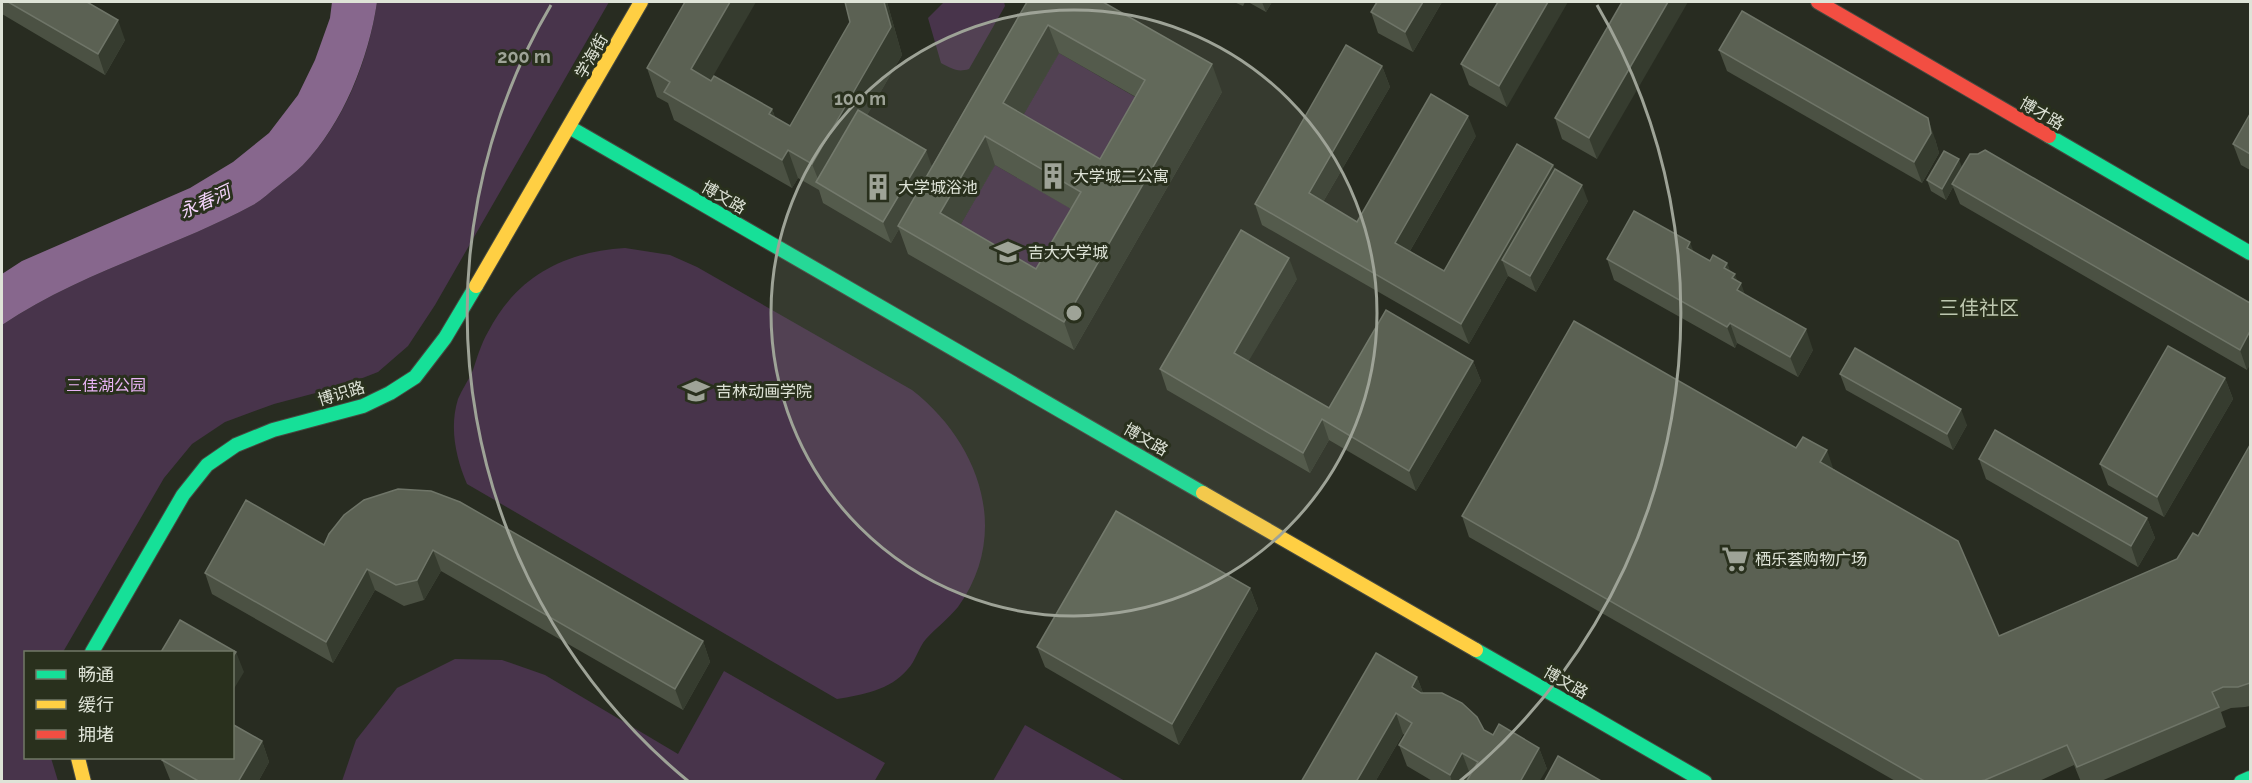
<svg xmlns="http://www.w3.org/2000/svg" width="2252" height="783" viewBox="0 0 2252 783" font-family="Raleway,'Noto Sans SC',sans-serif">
<rect width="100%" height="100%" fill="#282c21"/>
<g fill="#48344b">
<path d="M 377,2 L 609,2 L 435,305 L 408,346 L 378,372 L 342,386 L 274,404 L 225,422 L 192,444 L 164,478 L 63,652 L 26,652 L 26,758 L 51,758 L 58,781 L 2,782 L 2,325 C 79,273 171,249 253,205 C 262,200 270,192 278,186 C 286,179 295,173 303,165 C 344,123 369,59 377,2 Z"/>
<path d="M 944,2 L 1004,2 L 1005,6 L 969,69 C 957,73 951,68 941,63 L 928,18 Z"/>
<path d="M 1059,53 L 1156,109 L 1111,187 L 1014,131 Z"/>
<path d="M 995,165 L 1091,220 L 1046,297 L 951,241 Z"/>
<path d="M 625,248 L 670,255 L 697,267 L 912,390 C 979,442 1012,532 958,607 C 948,619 936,628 926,639 C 918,648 916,661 907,670 C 890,690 862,695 837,699 L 467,484 C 456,458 449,428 458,399 C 462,389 469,380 473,370 C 477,358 481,344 488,332 C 517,276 564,252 625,248 Z"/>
<path d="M 455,659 L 502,660 L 545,675 L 678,754 L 724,671 L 885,763 L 874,782 L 342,781 L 356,740 L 397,688 Z"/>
<path d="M 1025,725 L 1125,781 L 993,781 Z"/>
</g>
<path fill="#87678d" d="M 332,2 L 377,2 C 369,58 343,124 303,165 C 295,173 286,179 278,186 C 270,192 262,200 253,205 C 171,249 79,273 2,325 L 2,274 L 22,261 L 190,188 L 233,162 L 269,133 L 298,95 L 315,60 L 330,18 Z"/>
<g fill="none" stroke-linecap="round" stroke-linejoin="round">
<defs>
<g id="fast">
<path d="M 569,127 L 1203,493"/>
<path d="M 2049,136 L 2250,253"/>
<path d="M 1476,650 L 1705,782"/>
<path d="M 92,652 L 183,495 L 207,465 L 236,445 L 273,430 L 363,406 L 390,393 L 415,377 L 445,338 L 476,286"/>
<path d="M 2241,782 L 2250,778"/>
</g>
<g id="slow">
<path d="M 476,286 L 641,2"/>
<path d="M 1203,493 L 1476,650"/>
<path d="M 78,758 L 84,782"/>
</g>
<path id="jam" d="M 1818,2 L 2049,136"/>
</defs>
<use href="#fast" stroke="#464940" stroke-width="16"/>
<use href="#slow" stroke="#464940" stroke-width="16"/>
<use href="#jam" stroke="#464940" stroke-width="16"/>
<use href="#fast" stroke="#16e098" stroke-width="14"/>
<use href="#slow" stroke="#ffcf43" stroke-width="14"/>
<use href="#jam" stroke="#f24e42" stroke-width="14"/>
</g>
<g fill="#4b5143" fill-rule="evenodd">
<path d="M 2,2 L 87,2 L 125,40 L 105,75 L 2,14 Z"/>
<path d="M 845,2 L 887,2 L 902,55 L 867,115 L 932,166 L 1027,2 L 1222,92 L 1074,350 L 908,254 L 899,229 L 891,243 L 823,203 L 819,190 L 798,178 L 792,188 L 674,120 L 668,103 L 657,97 L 647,68 L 711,80 L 772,109 L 775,117 L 790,126 L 850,22 ZM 1059,53 L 1136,97 L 1100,159 L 1023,115 ZM 995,165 L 1071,209 L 1036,269 L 960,225 Z"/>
<path d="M 1234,2 L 1245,2 L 1243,6 Z"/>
<path d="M 1248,2 L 1272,2 L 1266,12 Z"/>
<path d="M 1377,2 L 1442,2 L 1413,52 L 1378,33 L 1371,12 Z"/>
<path d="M 1498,2 L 1507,107 L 1469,85 L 1461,64 Z"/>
<path d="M 1622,2 L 1597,159 L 1562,139 L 1555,118 Z"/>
<path d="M 1719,50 L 1935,139 L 1939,153 L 1922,183 L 1727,71 Z"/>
<path d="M 1382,66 L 1390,87 L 1323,202 L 1357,222 L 1476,136 L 1410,251 L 1444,271 L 1553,165 L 1555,169 L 1588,201 L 1536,292 L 1508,276 L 1469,344 L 1262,225 L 1255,204 Z"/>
<path d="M 2250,114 L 2250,170 L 2241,165 L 2233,144 Z"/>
<path d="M 1962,167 L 2250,303 L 2247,370 L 1960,204 L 1953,187 L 1946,200 L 1931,191 L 1927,180 Z"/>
<path d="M 1694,252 L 1710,261 L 1727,263 L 1730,272 L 1737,281 L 1745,295 L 1813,350 L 1798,377 L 1737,343 L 1735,348 L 1614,280 L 1607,259 Z"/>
<path d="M 1297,279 L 1248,361 L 1329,408 L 1473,361 L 1481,381 L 1416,491 L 1329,440 L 1310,473 L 1167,390 L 1160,369 Z"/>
<path d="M 1840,374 L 1967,425 L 1953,450 L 1846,390 Z"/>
<path d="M 2225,378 L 2233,399 L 2164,517 L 2108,485 L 2100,464 Z"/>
<path d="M 2250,445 L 2250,706 L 2245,707 L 2231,708 L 2221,712 L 2226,727 L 2099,782 L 2081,782 L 2074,765 L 2037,782 L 1897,782 L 1469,537 L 1462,516 L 1834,469 L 1999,636 L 2177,559 L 2198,536 Z"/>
<path d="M 1979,459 L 2147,518 L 2155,538 L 2138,567 L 1986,479 Z"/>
<path d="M 344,515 L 703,641 L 710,662 L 683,710 L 441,571 L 424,600 L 404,606 L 375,590 L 333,663 L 212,594 L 205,573 L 324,545 Z"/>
<path d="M 1250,588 L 1258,609 L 1179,745 L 1045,667 L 1037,647 Z"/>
<path d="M 1417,677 L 1423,693 L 1484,730 L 1493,735 L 1539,748 L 1547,769 L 1470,774 L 1465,782 L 1434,782 L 1407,766 L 1399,745 L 1405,735 L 1403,734 L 1375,782 L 1301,782 Z"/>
<path d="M 262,741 L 269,762 L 258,782 L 171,782 L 162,760 Z"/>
</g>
<g fill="#363c2f">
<path d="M 730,2 L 756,2 L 701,97 L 691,69 Z"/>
<path d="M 884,2 L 887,2 L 902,55 L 825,188 L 820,184 L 812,164 Z"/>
<path d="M 1262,2 L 1272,2 L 1266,12 Z"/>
<path d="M 1423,2 L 1442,2 L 1413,52 L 1405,32 Z"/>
<path d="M 1548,2 L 1568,2 L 1507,107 L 1499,86 Z"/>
<path d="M 1668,2 L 1688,2 L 1597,159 L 1589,138 Z"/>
<path d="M 118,20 L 125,40 L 105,75 L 98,54 Z"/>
<path d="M 1048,25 L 1059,53 L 1014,131 L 1003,103 Z"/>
<path d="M 1212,64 L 1222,92 L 1074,350 L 1064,322 Z"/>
<path d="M 1382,66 L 1390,87 L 1316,214 L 1309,193 Z"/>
<path d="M 772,109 L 782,137 L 769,114 Z"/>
<path d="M 1468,116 L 1476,136 L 1403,263 L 1395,243 Z"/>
<path d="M 1928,118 L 1935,139 L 1939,153 L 1922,183 L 1914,162 Z"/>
<path d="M 985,136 L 995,165 L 951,241 L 940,213 Z"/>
<path d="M 788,150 L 798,178 L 792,188 L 782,160 Z"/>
<path d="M 926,150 L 933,170 L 898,226 L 899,229 L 891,243 L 883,222 Z"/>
<path d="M 1959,159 L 1963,170 L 1952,184 L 1953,187 L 1946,200 L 1942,189 Z"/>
<path d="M 1553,165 L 1560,185 L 1502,260 L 1508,276 L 1469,344 L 1461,324 Z"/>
<path d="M 1582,185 L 1588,201 L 1536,292 L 1530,276 Z"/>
<path d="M 1690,242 L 1698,263 L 1687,248 Z"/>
<path d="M 1289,258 L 1297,279 L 1241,374 L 1234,353 Z"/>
<path d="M 1727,263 L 1733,278 L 1735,274 L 1739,286 L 1741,283 L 1748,304 L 1732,289 L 1724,268 Z"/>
<path d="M 1730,323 L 1737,343 L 1735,348 L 1727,327 Z"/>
<path d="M 1806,329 L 1813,350 L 1798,377 L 1790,357 Z"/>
<path d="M 2250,331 L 2250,365 L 2247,370 L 2240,350 Z"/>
<path d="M 1473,361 L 1481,381 L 1416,491 L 1409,471 Z"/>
<path d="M 2225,378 L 2233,399 L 2164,517 L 2157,497 Z"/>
<path d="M 1961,409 L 1967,425 L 1953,450 L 1947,434 Z"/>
<path d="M 1322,419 L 1329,440 L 1310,473 L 1303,453 Z"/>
<path d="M 1827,450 L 1834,471 L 1820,462 Z"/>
<path d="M 2147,518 L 2155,538 L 2138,567 L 2131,546 Z"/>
<path d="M 433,550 L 441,571 L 424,600 L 417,580 Z"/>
<path d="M 367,569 L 375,590 L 333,663 L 326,642 Z"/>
<path d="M 1250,588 L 1258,609 L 1179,745 L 1172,724 Z"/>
<path d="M 703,641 L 710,662 L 683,710 L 675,689 Z"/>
<path d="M 236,652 L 244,672 L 232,692 L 232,658 Z"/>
<path d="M 1417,677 L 1425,698 L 1412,687 Z"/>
<path d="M 1396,713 L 1403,734 L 1375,782 L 1356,782 Z"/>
<path d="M 262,741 L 269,762 L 258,782 L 238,782 Z"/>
<path d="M 1539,748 L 1547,769 L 1539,782 L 1520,782 Z"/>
<path d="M 1462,753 L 1470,774 L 1465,782 L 1452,782 L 1450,775 Z"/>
</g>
<g fill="#5b6153" stroke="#6f7568" stroke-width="1.5" fill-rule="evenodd">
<path d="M 8,2 L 87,2 L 118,20 L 98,54 Z"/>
<path d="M 685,2 L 730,2 L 691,69 L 711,81 L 714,76 L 772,109 L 769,114 L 790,126 L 850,22 L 845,2 L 884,2 L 891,27 L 812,164 L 788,150 L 782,160 L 664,92 L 670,82 L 647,68 Z"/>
<path d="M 1027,2 L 1103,2 L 1212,64 L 1064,322 L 898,226 ZM 1048,25 L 1145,80 L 1100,159 L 1003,103 ZM 985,136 L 1081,192 L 1036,269 L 940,213 Z"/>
<path d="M 1377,2 L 1423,2 L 1405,32 L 1371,12 Z"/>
<path d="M 1498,2 L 1548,2 L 1499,86 L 1461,64 Z"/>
<path d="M 1622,2 L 1668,2 L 1589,138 L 1555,118 Z"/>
<path d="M 1742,11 L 1928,118 L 1931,133 L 1914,162 L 1719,50 Z"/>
<path d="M 1346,45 L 1382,66 L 1309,193 L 1357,222 L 1431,94 L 1468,116 L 1395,243 L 1444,271 L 1517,144 L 1553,165 L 1461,324 L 1255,204 Z"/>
<path d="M 858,110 L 926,150 L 883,222 L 816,182 Z"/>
<path d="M 2250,114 L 2250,154 L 2233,144 Z"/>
<path d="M 1985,150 L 2250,303 L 2250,331 L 2240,350 L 1952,184 L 1970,154 L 1978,154 Z"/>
<path d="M 1944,151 L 1959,159 L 1942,189 L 1927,180 Z"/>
<path d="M 1555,169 L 1582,185 L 1530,276 L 1502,260 Z"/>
<path d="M 1634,211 L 1690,242 L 1687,248 L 1710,261 L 1713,255 L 1727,263 L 1724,268 L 1735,274 L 1732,278 L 1741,283 L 1737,290 L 1806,329 L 1790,357 L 1730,323 L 1727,327 L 1607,259 Z"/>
<path d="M 1241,230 L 1289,258 L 1234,353 L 1329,408 L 1386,310 L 1473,361 L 1409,471 L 1322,419 L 1303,453 L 1160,369 Z"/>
<path d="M 1574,321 L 1796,448 L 1803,437 L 1827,450 L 1820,462 L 1958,541 L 1999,636 L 2177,559 L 2193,533 L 2198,536 L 2250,445 L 2250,683 L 2238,687 L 2223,687 L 2212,692 L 2219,707 L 2077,767 L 2067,745 L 1985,780 L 1975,782 L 1926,782 L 1462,516 Z"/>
<path d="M 2168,346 L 2225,378 L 2157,497 L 2100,464 Z"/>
<path d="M 1855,348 L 1961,409 L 1947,434 L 1840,374 Z"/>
<path d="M 1995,430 L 2147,518 L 2131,546 L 1979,459 Z"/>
<path d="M 398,489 L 431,491 L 460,502 L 703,641 L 675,689 L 433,550 L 417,580 L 396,585 L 367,569 L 326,642 L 205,573 L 246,500 L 324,545 L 329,534 L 344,515 L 364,500 Z"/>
<path d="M 1116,511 L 1250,588 L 1172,724 L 1037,647 Z"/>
<path d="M 180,620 L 236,652 L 232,658 L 232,652 L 161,652 Z"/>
<path d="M 1376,653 L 1417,677 L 1412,687 L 1421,693 L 1442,693 L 1462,703 L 1477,717 L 1484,730 L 1493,735 L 1499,724 L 1539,748 L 1520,782 L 1466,782 L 1478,762 L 1462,753 L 1450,775 L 1399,745 L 1412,723 L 1396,713 L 1356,782 L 1301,782 Z"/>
<path d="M 232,724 L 262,741 L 238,782 L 200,782 L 162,760 L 164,758 L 232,758 Z"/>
<path d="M 1558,756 L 1603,782 L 1544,782 Z"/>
</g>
<circle cx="1074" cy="313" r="303" fill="#9ea397" fill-opacity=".12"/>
<g fill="none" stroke="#9ea397" stroke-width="3">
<circle cx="1074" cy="313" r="303"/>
<path d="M688 781A607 607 0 0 1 551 5M1597 5A607 607 0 0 1 1460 781"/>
</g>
<defs>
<symbol id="building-bare" viewBox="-9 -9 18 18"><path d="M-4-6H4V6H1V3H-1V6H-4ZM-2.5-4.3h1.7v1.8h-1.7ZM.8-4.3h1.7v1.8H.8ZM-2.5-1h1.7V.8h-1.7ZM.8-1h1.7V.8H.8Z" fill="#9ea397" stroke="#29301d" stroke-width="2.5" paint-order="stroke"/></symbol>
<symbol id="university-bare" viewBox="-9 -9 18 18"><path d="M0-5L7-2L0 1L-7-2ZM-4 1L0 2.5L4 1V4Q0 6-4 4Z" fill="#9ea397" stroke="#29301d" stroke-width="2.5" paint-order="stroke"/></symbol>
<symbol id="supermarket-bare" viewBox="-9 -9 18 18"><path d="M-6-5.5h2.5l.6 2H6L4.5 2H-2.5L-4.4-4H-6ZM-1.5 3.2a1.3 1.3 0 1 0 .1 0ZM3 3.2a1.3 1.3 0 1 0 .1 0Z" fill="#9ea397" stroke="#29301d" stroke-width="2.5" paint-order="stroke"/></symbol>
</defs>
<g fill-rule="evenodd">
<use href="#building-bare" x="1034" y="157" width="38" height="38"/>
<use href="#building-bare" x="859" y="168" width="38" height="38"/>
<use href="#university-bare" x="989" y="233" width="38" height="38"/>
<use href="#university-bare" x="677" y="372" width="38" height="38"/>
<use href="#supermarket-bare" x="1716" y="540" width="38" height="38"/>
</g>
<g text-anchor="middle" stroke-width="6" stroke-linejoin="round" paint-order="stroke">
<g font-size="16" fill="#dee3d7" stroke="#29301d">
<text transform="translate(591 56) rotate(-60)" y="6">学海街</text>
<text transform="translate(2042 113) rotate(30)" y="6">博才路</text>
<text transform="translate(724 197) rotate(30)" y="6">博文路</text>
<text transform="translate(341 393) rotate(-17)" y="6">博识路</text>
<text transform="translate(1146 439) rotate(30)" y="6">博文路</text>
<text transform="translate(1566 682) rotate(30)" y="6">博文路</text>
</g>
<g font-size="16" fill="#dee3d7" stroke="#29301d" text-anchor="start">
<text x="1073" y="182">大学城二公寓</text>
<text x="898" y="193">大学城浴池</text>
<text x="1028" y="258">吉大大学城</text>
<text x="716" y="397">吉林动画学院</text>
<text x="1755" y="565">栖乐荟购物广场</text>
</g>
<g font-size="16" fill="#e8b3f4" stroke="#29301d">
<text x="106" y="391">三佳湖公园</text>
</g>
<g font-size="18" font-style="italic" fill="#f4d4fb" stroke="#29301d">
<text transform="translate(205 202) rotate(-25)" y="6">永春河</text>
</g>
<g font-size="20" fill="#bdc7af" stroke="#29301d">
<text x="1979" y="315">三佳社区</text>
</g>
</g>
<circle cx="1074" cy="313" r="9" fill="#9ea397" stroke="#29301d" stroke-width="3"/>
<g font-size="18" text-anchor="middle" font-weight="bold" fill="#9ea397" stroke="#29301d" stroke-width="6" stroke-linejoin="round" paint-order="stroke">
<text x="524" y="63">200 m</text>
<text x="860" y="105">100 m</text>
</g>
<rect width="2252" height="783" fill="none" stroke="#dee3d7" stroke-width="6"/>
<rect x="24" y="651" width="210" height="108" fill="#29301d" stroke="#717867" stroke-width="1.5"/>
<rect x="36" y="670" width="30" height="9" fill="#16e098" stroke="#717867" stroke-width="1.5"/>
<text x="78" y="681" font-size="18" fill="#dee3d7">畅通</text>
<rect x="36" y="700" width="30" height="9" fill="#ffcf43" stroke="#717867" stroke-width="1.5"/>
<text x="78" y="711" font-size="18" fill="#dee3d7">缓行</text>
<rect x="36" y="730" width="30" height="9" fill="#f24e42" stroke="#717867" stroke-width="1.5"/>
<text x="78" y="741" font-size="18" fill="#dee3d7">拥堵</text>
</svg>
